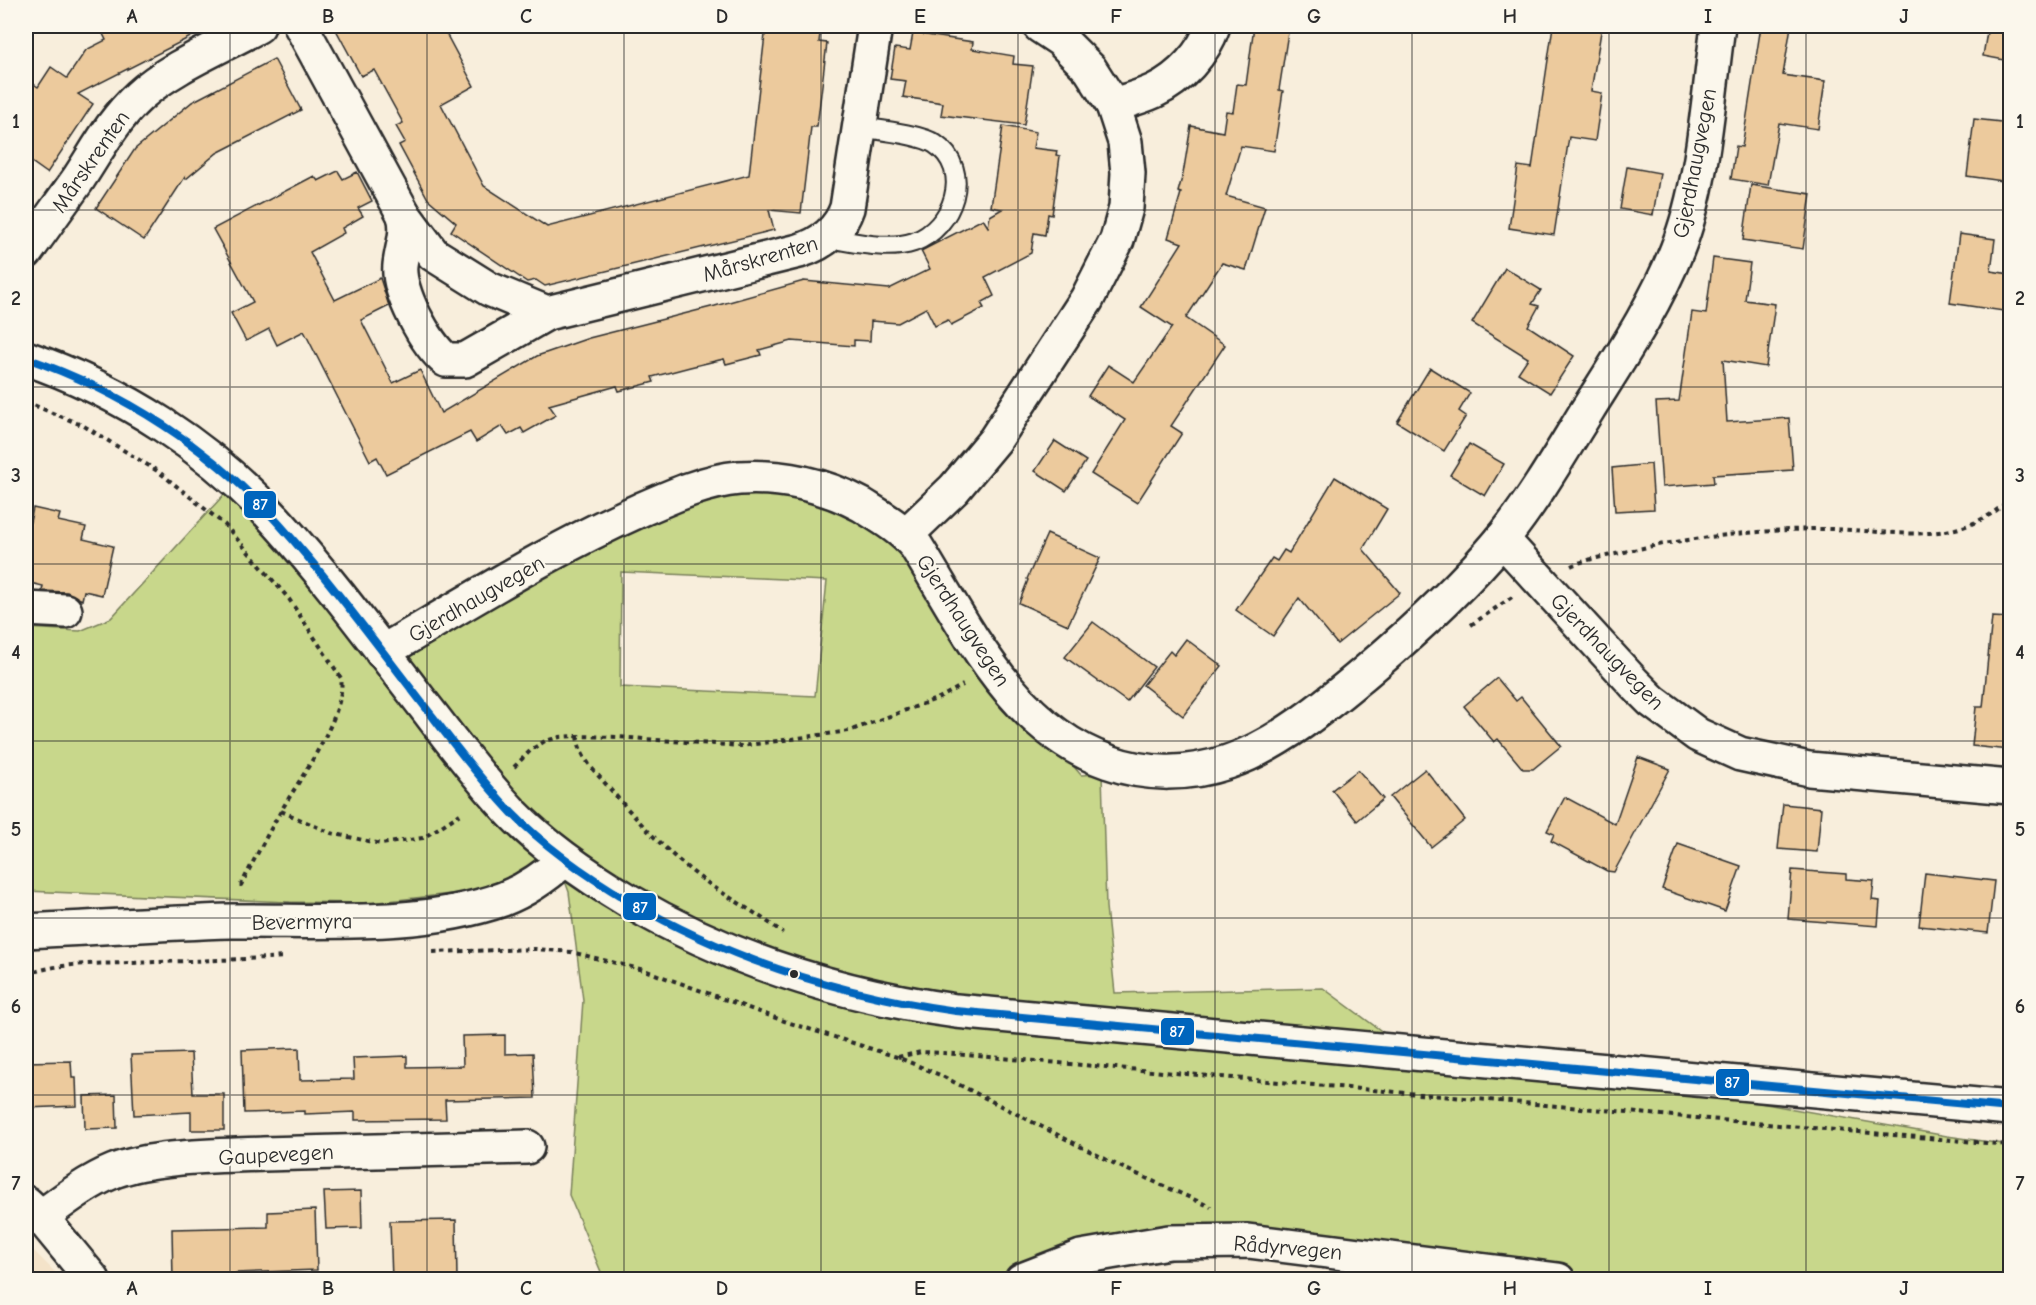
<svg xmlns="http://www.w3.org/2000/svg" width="2036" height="1305" viewBox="0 0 2036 1305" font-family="'Comic Neue',sans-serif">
<rect width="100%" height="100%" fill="#f8eedc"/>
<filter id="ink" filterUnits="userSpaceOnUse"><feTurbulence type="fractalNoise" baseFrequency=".0167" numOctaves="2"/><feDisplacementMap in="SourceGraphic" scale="12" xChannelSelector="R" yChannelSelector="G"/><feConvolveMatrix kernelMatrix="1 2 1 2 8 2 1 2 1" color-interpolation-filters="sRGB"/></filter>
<g filter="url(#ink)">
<path fill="#f4e3c9" d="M 26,1243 L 54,1271 L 61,1279 L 26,1279 Z"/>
<path fill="#c8d78b" stroke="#7a815b" stroke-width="1.5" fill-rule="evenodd" d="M 726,476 L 852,484 L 982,660 L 1081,775 L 1102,774 L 1106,907 L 1115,993 L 1323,988 L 1391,1038 L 1947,1136 L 2010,1145 L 2010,1279 L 1415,1279 L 1134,1238 L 1007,1279 L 604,1279 L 569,1195 L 583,1000 L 569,892 L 565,881 L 370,903 L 290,902 L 26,891 L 26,628 L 80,631 L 111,618 L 230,488 L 390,633 ZM 621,572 L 827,581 L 815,696 L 620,687 Z"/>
<g fill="#ecca9d" stroke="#2b2b2b" stroke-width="1.5">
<path d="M 99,26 L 212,26 L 78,94 L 93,104 L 47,173 L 26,158 L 26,79 L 38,87 L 51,67 L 67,78 L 86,50 L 106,40 Z"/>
<path d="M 334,26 L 442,26 L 474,86 L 441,104 L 484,186 L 547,227 L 749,175 L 766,26 L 821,26 L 819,42 L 827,43 L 817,127 L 811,127 L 801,213 L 769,210 L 774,230 L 545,286 L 536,280 L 527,282 L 451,231 L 456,223 L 428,199 L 399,145 L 405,142 L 396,126 L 403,123 L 374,70 L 361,76 Z"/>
<path d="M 1254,26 L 1289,26 L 1279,90 L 1283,91 L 1274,151 L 1241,146 L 1226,196 L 1265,207 L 1246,270 L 1222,263 L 1186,318 L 1225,345 L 1171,426 L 1182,433 L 1137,503 L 1091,474 L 1125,420 L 1088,396 L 1108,365 L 1134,382 L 1172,327 L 1141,307 L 1182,243 L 1168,238 L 1181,193 L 1178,192 L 1183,174 L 1191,126 L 1223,132 L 1226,111 L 1233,112 L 1237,84 L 1246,85 Z"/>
<path d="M 1553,26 L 1602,26 L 1591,91 L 1602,93 L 1595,141 L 1569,137 L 1554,235 L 1509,228 L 1518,166 L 1532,168 Z"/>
<path d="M 1761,26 L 1791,26 L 1783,75 L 1825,81 L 1818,129 L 1779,123 L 1768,185 L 1731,179 L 1736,146 L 1742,147 Z"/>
<path d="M 1988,26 L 2010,26 L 2010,61 L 1983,56 Z"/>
<path d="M 913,33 L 973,42 L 972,49 L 1014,56 L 1013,64 L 1033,66 L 1024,125 L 941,115 L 943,103 L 903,97 L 906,81 L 890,79 L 895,48 L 910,50 Z"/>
<path d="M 274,59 L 301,110 L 217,153 L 186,179 L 185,177 L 144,240 L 96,208 L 135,149 L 192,102 Z"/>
<path d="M 1974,119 L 2010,123 L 2010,182 L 1967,176 Z"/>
<path d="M 1003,126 L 1036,132 L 1033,148 L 1057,151 L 1056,155 L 1060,156 L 1052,215 L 1048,214 L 1045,235 L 1034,233 L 1031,253 L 985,277 L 994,296 L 981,303 L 984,308 L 951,325 L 948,320 L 935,326 L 926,308 L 898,323 L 871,321 L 870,341 L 854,340 L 854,346 L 792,341 L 759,350 L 761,355 L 726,364 L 724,359 L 690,367 L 652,377 L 654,382 L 619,391 L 617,386 L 549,405 L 556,415 L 524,433 L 521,428 L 508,435 L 502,426 L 476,442 L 470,432 L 386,474 L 377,457 L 370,461 L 304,331 L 277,345 L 269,329 L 246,341 L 231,313 L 253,302 L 213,229 L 314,176 L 318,181 L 338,171 L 343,179 L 357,172 L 372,201 L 358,208 L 363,216 L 342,228 L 344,233 L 310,252 L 335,300 L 380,278 L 389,306 L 361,320 L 393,383 L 420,370 L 441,413 L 537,356 L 589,338 L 715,306 L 804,281 L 889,289 L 930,269 L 921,251 L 983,219 L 988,227 L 990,216 L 1002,209 L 991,207 Z"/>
<path d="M 1627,167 L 1660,173 L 1653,215 L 1620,209 Z"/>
<path d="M 1751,185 L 1811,194 L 1803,249 L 1743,240 Z"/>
<path d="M 1959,234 L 1995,239 L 1991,271 L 2010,274 L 2010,312 L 1950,303 Z"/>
<path d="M 1713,258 L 1750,263 L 1745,300 L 1775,304 L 1766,367 L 1723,360 L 1727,422 L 1789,418 L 1793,470 L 1713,475 L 1714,483 L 1662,487 L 1656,402 L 1679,401 L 1692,312 L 1706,314 Z"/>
<path d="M 1505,268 L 1541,290 L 1532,304 L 1539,306 L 1528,326 L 1574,356 L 1550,393 L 1518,373 L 1528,358 L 1472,323 Z"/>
<path d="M 1430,368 L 1470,393 L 1459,411 L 1466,416 L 1444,451 L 1397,422 Z"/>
<path d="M 1055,441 L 1086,461 L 1066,491 L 1035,471 Z"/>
<path d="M 1469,444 L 1504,464 L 1485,496 L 1450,475 Z"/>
<path d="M 1651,464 L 1654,509 L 1615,511 L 1612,468 Z"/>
<path d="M 1335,477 L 1387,509 L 1363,549 L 1400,593 L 1337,644 L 1299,598 L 1273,636 L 1236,610 L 1272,558 L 1277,561 L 1284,550 L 1289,553 Z"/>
<path d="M 33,508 L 60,514 L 58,521 L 86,527 L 83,539 L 113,546 L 102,595 L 84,591 L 82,600 L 67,592 L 42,591 L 43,586 L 26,582 L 26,521 L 30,522 Z"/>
<path d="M 1047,534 L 1100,558 L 1068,625 L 1019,603 L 1028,580 L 1027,579 Z"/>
<path d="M 1992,617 L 2010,618 L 2010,750 L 1972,746 L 1976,707 L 1983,707 Z"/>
<path d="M 1093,622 L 1154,667 L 1127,702 L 1065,657 Z"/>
<path d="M 1186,639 L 1222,666 L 1183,716 L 1143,685 L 1170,651 L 1174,655 Z"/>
<path d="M 1497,678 L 1516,701 L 1521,697 L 1561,746 L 1533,769 L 1523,769 L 1498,739 L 1494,742 L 1464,706 Z"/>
<path d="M 1638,757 L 1670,769 L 1614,872 L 1607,871 L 1551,841 L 1554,834 L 1547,831 L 1565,797 L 1615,824 Z"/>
<path d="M 1425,769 L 1465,820 L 1431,847 L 1390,797 Z"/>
<path d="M 1358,770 L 1383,799 L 1357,821 L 1332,790 Z"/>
<path d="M 1783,804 L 1821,808 L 1817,852 L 1778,849 Z"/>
<path d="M 1678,844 L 1741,866 L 1725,911 L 1662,889 Z"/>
<path d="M 1792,870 L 1846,874 L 1846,879 L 1874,881 L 1872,900 L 1880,901 L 1878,926 L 1788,919 Z"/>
<path d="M 1925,873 L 1994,881 L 1988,933 L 1919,926 Z"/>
<path d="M 505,1035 L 505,1054 L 533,1053 L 535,1098 L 445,1100 L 446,1119 L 355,1120 L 355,1112 L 305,1114 L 305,1111 L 244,1113 L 242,1050 L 299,1048 L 300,1080 L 354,1079 L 353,1058 L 407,1056 L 407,1067 L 463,1066 L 462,1036 Z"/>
<path d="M 191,1053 L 193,1094 L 224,1094 L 224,1130 L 191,1130 L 191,1112 L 134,1115 L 131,1055 Z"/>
<path d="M 71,1061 L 72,1078 L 76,1078 L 77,1106 L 26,1108 L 26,1062 Z"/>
<path d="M 116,1095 L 117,1128 L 85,1129 L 84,1096 Z"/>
<path d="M 361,1191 L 362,1228 L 326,1229 L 324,1192 Z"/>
<path d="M 315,1210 L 317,1270 L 236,1273 L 236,1280 L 173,1280 L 172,1229 L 268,1227 L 268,1212 Z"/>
<path d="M 456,1220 L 457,1279 L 392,1280 L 390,1221 Z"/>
</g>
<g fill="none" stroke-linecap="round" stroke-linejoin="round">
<defs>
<path id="lane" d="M 827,238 C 855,242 887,251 914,242 C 953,228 974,170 935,144 C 920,134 878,130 859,127"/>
<g id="street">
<path d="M 301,26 L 404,215 L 433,254 L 489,289 L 547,313 L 799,251 C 822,244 839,231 847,208 L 875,26"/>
<path d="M 1113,105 C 1126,101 1141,97 1154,91 C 1180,79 1204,53 1213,26"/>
<path d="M 404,215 C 409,233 402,247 400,265 C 397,291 426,344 446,360 L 465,360 L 547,313"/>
<path d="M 26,252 C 43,228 60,205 77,181 C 97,151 112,121 139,96 C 169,68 222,46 258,26"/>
<path d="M 907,534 L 954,489 L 995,440 L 1087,299 L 1117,240 L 1126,208 L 1128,173 L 1125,142 L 1113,105 L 1090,69 L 1061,40 L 1040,26"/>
<path d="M 1502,539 L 1634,683 L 1652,701 L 1698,735 L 1740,754 L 1809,769 L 2010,787"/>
<path d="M 26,609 L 65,611"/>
<path d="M 382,652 C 467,603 550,550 640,510 C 672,496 705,481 739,478 C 781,475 825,485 862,505 C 881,517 901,528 916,546 C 965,625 1013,730 1109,762 C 1147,776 1189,775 1228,762 C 1277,746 1329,703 1368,670 C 1415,630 1463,586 1503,538 C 1535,498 1561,453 1588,409 C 1620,358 1655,306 1677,250 C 1704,183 1708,98 1718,26"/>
<path d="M 26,931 C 94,928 162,923 231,921 C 319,920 419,929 503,899 C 526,890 546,876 564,860"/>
<path d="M 26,1203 L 41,1217 L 93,1280"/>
<path d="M 41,1217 C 64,1200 87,1182 114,1171 C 152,1156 221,1156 263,1154 C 351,1151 439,1149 527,1147"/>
<path d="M 1022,1280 L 1081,1257 L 1169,1242 L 1248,1241 L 1558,1280"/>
</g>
<path id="secondary" d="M 26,358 C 122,391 211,448 279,524 C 334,585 383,653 433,717 C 458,750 484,783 512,813 C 546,848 587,876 629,901 C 730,960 841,995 956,1011 L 2010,1108"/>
</defs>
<use href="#lane" stroke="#2b2b2b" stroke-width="22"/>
<use href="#street" stroke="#2b2b2b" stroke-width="38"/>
<use href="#secondary" stroke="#2b2b2b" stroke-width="38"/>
<g stroke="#2b2b2b" stroke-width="4" stroke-dasharray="4.5 4.5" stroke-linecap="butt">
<path d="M 26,402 L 84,426 L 159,472 L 225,525 L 289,599 L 341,678 C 347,714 299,780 281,811 C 267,835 254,860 241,885 L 237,885"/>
<path d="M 1571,566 C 1586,559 1604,557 1620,553 C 1684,538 1749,531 1814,529 C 1884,527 1953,553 2010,499"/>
<path d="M 1471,625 L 1512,597"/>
<path d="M 577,736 C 580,759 596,772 610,789 C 638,821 668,854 702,879 C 729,898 757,913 783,933"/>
<path d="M 514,767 L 532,749 L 545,741 L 560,737 L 577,736 L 617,737 L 741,746 L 849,731 L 939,698 L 963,685"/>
<path d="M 281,811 L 331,833 L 381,844 L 423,838 L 460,814"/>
<path d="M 433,952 L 536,949 L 571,952 L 644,970 L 787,1022 L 897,1057 L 940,1075 L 1119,1166 L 1211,1207"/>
<path d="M 26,975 C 58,962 97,964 131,963 C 182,961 233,960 285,957"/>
<path d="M 898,1057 L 921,1052 L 943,1053 L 2010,1145"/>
</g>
<use href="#lane" stroke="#fbf7ec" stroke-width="18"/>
<use href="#street" stroke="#fbf7ec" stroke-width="33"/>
<use href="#secondary" stroke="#fbf7ec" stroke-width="33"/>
<defs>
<path id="bus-1" d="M 26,358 C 122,391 211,448 279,524 C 334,585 383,653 433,717 C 458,750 484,783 512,813 C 546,848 587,876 629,901 C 730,960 841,995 956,1011 L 2010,1108"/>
</defs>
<use href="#bus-1" stroke="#fbf7ec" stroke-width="12"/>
<use href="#bus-1" stroke="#0065bd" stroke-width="8"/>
</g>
</g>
<path fill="none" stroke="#2b2b2b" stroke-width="1.5" stroke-opacity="0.55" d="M 230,26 L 230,1280M 427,26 L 427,1280M 624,26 L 624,1280M 821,26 L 821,1280M 1018,26 L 1018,1280M 1215,26 L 1215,1280M 1412,26 L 1412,1280M 1609,26 L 1609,1280M 1806,26 L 1806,1280M 26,210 L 2010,210M 26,387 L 2010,387M 26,564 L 2010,564M 26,741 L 2010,741M 26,918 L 2010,918M 26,1095 L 2010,1095"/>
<circle fill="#2b2b2b" stroke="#fbf7ec" stroke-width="2" cx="794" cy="974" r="5"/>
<g text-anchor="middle" stroke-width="4.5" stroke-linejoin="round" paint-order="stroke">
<g font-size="22" fill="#2b2b2b" stroke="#fbf7ec">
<text transform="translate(90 161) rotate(-55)" y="8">Mårskrenten</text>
<text transform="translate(1694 163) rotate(-79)" y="8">Gjerdhaugvegen</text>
<text transform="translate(760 258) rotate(-16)" y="8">Mårskrenten</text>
<text transform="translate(476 598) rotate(-30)" y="8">Gjerdhaugvegen</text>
<text transform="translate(964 620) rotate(57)" y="8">Gjerdhaugvegen</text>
<text transform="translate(1608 651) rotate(46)" y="8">Gjerdhaugvegen</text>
<text transform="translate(302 921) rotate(-1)" y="8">Bevermyra</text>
<text transform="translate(276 1154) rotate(-3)" y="8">Gaupevegen</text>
<text transform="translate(1288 1247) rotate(5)" y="8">Rådyrvegen</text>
</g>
</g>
<g stroke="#fbf7ec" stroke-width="2">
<rect x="243" y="490" width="34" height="29" rx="6" fill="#0065bd"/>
<rect x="622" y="892" width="35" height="29" rx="6" fill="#0065bd"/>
<rect x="1160" y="1017" width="35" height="29" rx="6" fill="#0065bd"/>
<rect x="1715" y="1068" width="35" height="29" rx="6" fill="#0065bd"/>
</g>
<g font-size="16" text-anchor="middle" font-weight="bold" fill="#fff">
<text x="260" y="510">87</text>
<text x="640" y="913">87</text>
<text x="1177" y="1037">87</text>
<text x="1732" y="1088">87</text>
</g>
<rect width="2036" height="1305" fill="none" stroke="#fbf7ec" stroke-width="66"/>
<rect x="33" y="33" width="1970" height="1239" fill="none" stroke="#2b2b2b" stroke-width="2"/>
<g font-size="20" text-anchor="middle" font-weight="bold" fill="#2b2b2b">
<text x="132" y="23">A</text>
<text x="328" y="23">B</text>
<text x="526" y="23">C</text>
<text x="722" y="23">D</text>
<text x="920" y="23">E</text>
<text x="1116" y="23">F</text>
<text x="1314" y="23">G</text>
<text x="1510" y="23">H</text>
<text x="1708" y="23">I</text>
<text x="1904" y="23">J</text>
<text x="16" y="128">1</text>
<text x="2020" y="128">1</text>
<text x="16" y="305">2</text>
<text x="2020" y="305">2</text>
<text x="16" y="482">3</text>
<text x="2020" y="482">3</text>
<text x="16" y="659">4</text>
<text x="2020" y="659">4</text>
<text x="16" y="836">5</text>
<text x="2020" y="836">5</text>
<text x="16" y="1013">6</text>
<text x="2020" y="1013">6</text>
<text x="16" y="1190">7</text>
<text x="2020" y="1190">7</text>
<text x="132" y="1295">A</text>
<text x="328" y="1295">B</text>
<text x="526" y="1295">C</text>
<text x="722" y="1295">D</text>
<text x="920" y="1295">E</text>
<text x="1116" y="1295">F</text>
<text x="1314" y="1295">G</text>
<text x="1510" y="1295">H</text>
<text x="1708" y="1295">I</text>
<text x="1904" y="1295">J</text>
</g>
</svg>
